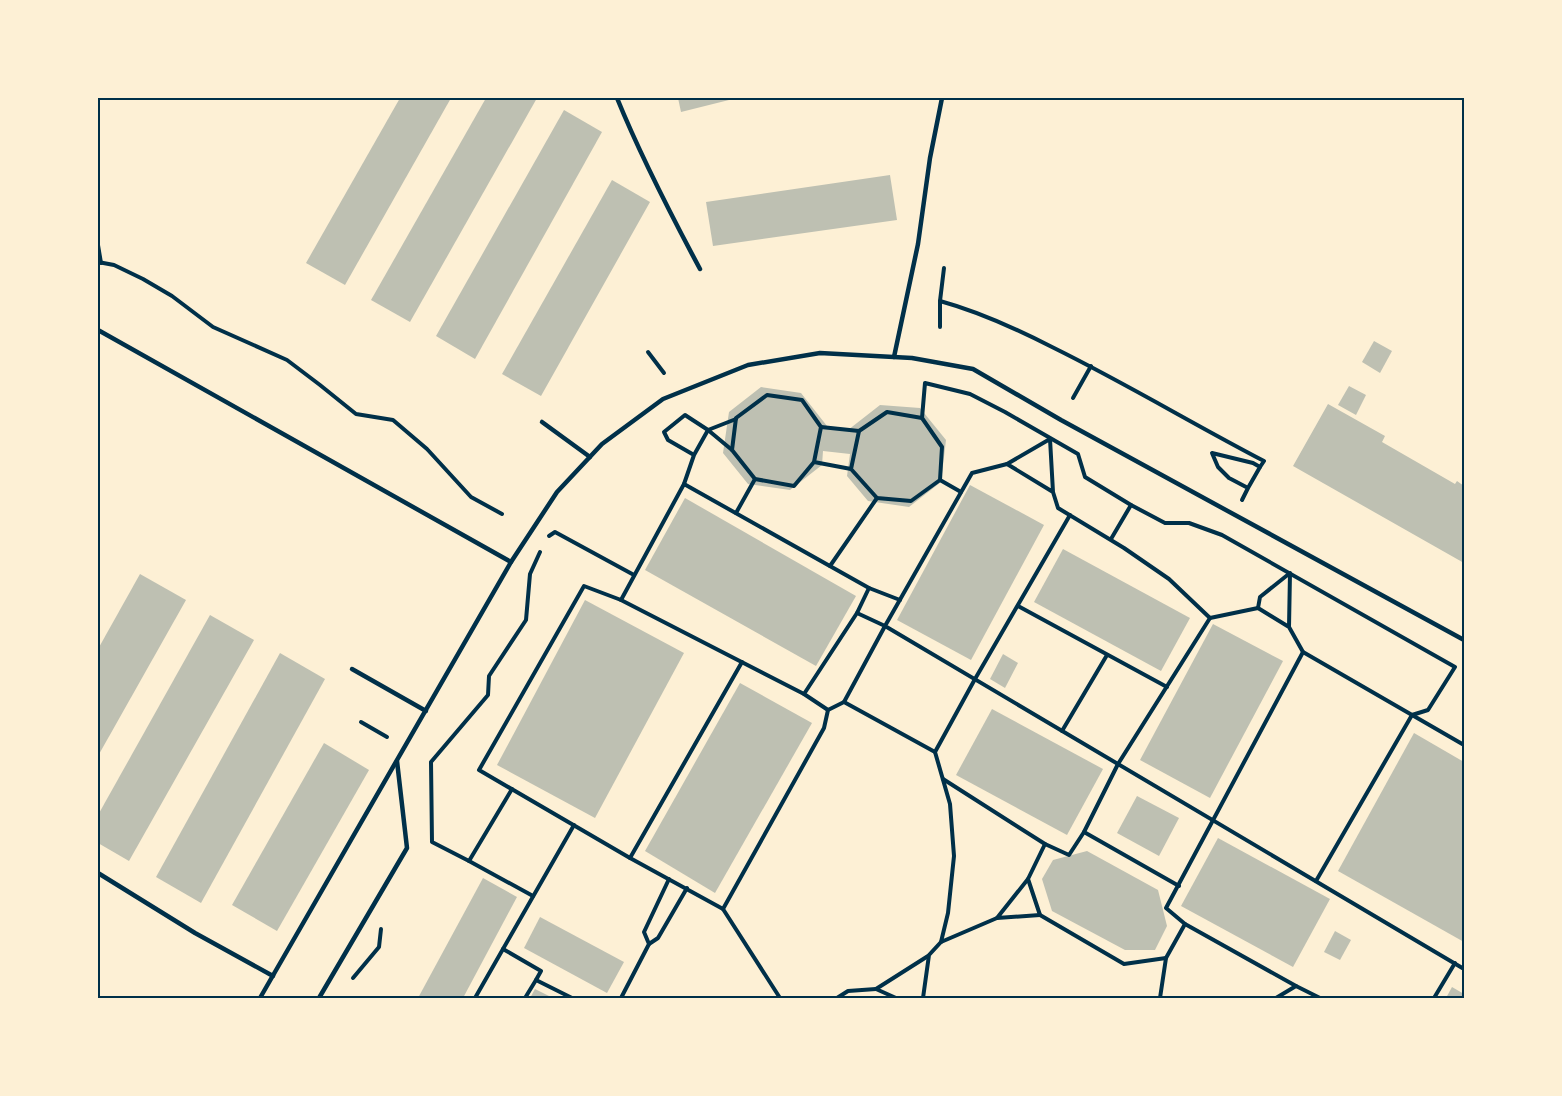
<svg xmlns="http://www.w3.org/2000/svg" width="1562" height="1096" viewBox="0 0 1562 1096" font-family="'Alegreya Sans',sans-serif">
<rect width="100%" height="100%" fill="#fdf0d5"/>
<g fill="#bec0b2">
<path d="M 400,98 L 451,98 L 345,285 L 306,263 Z"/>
<path d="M 486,98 L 537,98 L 410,322 L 371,300 Z"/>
<path d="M 678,98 L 737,98 L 681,112 Z"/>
<path d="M 564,110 L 602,132 L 475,359 L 436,336 Z"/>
<path d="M 890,175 L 897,220 L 713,246 L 706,202 Z"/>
<path d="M 612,180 L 650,202 L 541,396 L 502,374 Z"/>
<path d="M 1374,341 L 1392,351 L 1380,373 L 1362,362 Z"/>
<path d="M 1349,386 L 1366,395 L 1356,415 L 1338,405 Z"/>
<path d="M 761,387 L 801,393 L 827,426 L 848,430 L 880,405 L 920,408 L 946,440 L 941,482 L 909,507 L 868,501 L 847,476 L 850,454 L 823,451 L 822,465 L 790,490 L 748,484 L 723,453 L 729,412 Z"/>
<path d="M 1328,404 L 1385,436 L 1382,442 L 1455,484 L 1457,481 L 1464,486 L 1464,563 L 1293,466 Z"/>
<path d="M 970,485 L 1044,525 L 971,660 L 897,620 Z"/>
<path d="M 685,498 L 856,596 L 816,666 L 645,570 Z"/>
<path d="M 1063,549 L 1190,618 L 1161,671 L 1034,602 Z"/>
<path d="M 140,574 L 186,600 L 98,756 L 98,649 Z"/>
<path d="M 585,600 L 684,653 L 595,818 L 497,765 Z"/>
<path d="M 210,615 L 254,640 L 129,861 L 98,843 L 98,815 Z"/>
<path d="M 1213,624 L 1283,661 L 1210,798 L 1140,760 Z"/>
<path d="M 280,653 L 325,679 L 201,903 L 156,877 Z"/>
<path d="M 1003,654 L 1018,663 L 1005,688 L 990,679 Z"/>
<path d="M 740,683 L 812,723 L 715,893 L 645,851 Z"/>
<path d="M 992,709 L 1103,769 L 1067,835 L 956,775 Z"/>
<path d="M 1414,733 L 1464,762 L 1464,942 L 1338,871 Z"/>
<path d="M 324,743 L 369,770 L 277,931 L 232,905 Z"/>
<path d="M 1137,796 L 1179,818 L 1159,856 L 1117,833 Z"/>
<path d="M 1218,838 L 1330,899 L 1293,967 L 1181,906 Z"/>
<path d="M 1087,851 L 1158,890 L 1167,926 L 1155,950 L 1125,950 L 1052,911 L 1042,879 L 1053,860 Z"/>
<path d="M 483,878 L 517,897 L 463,998 L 418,998 Z"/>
<path d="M 540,917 L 624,962 L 607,993 L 524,948 Z"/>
<path d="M 1335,931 L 1351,940 L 1340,960 L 1324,952 Z"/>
<path d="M 1452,987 L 1464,994 L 1464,998 L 1446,998 Z"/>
<path d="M 535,989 L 553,998 L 530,998 Z"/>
</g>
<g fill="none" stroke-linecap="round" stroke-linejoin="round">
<g stroke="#003049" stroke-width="4">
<path d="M 98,245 L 101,263"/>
<path d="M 98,262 L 114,265 L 143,279 L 172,296 L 213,327 L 287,360 L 320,385 L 356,414 L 393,420 L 427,449 L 471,497 L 502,514"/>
<path d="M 940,301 C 980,312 1017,329 1054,348 C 1125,383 1193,424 1264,461 L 1260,467"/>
<path d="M 940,327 L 940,301 L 944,268"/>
<path d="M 648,352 L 664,373"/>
<path d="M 1073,398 L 1091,366"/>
<path d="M 922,418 L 925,383 L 970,394 L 1005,412 L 1078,454 L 1085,477 L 1131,505 L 1165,523 L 1189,523 L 1222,535 L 1455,667 L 1428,710 L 1412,715 L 1316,881"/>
<path d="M 821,427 L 859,431"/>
<path d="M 732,450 L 708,430 L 736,419"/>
<path d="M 814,462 L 794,486 L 755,479 L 732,450 L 736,418 L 767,395 L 802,400 L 821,427 L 814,462 L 851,469"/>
<path d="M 1007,464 L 972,473 L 885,626 L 1464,969"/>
<path d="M 940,480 L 911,501 L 877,498 L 851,469 L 859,431 L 887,412 L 922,418 L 942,447 L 940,480 L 961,492"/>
<path d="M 684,484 L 694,455 L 668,440 L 664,432 L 685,415 L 708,430 L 694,455"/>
<path d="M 1053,492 L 1050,439 L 1007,464 L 1053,492 L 1058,508 L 1124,548 L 1169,579 L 1210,618"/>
<path d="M 1242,500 L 1248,488 L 1229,478 L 1218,467 L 1212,453 L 1253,463 L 1260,467 L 1248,488"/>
<path d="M 736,513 L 755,479"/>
<path d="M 549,536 L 555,532 L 634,575"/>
<path d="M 1111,539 L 1131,505"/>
<path d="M 830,566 L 877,498"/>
<path d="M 621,600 L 584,586 L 479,770 L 630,858"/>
<path d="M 1018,606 L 1167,687"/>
<path d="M 857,613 L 869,588 L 900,600"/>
<path d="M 1289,627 L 1290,573 L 1260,597 L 1258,608 L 1289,627 L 1303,652 L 1464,745"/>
<path d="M 804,694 L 621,600 L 684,484 L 869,588"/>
<path d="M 828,710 L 804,694 L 857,613 L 885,626 L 844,702"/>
<path d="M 361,722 L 387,737"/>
<path d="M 1062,731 L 1107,655"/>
<path d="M 943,779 L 1045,844"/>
<path d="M 512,789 L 469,861 L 533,896"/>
<path d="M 1084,832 L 1069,855 L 1045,844 L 1028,879 L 1040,915 L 1124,964 L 1166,958"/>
<path d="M 469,861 L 432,842 L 431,762 L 488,695 L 489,676 L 526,620 L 530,574 L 540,552"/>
<path d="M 1028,879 L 997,918 L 1040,915"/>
<path d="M 1179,886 L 1084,832 L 1118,764 L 1210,618 L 1258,608"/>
<path d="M 723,909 L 630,858 L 742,662"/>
<path d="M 1185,924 L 1166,908 L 1303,652"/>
<path d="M 941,942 L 948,913 L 954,856 L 950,804 L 935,752 L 975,679 L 1070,515"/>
<path d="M 649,944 L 658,938 L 687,888"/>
<path d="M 503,949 L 541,971 L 536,980 L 572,998"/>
<path d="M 353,978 L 379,947 L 381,929"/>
<path d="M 475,998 L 574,825"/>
<path d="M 525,998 L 536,980"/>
<path d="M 621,998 L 649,944 L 644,932 L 669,879"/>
<path d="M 780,998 L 723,909 L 824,728 L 828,710 L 844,702 L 935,752"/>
<path d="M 837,998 L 848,991 L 876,989"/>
<path d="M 896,998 L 876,989 L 928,956"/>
<path d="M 923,998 L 929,955 L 941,942 L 997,918"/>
<path d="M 1160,998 L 1166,958 L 1185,924 L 1296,986"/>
<path d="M 1276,998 L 1296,986 L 1320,998"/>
<path d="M 1434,998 L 1455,963"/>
</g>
<g stroke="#003049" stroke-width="4.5">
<path d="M 617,98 C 641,157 670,213 700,269"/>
<path d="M 98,330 L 511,562"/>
<path d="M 894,357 L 918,244 L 930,158 L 942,98"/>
<path d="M 542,422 L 590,457"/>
<path d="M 352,669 L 426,711"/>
<path d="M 98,873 L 195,933 L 273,976"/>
<path d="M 260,998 L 511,562 L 557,492 L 602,444 L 663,399 L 748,365 L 820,353 L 912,358 L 973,369 L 1061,420 L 1464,640"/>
<path d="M 319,998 L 407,848 L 397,761"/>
</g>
</g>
<rect width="1562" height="1096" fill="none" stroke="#fdf0d5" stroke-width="198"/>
<rect x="99" y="99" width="1364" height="898" fill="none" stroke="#003049" stroke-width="2"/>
</svg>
